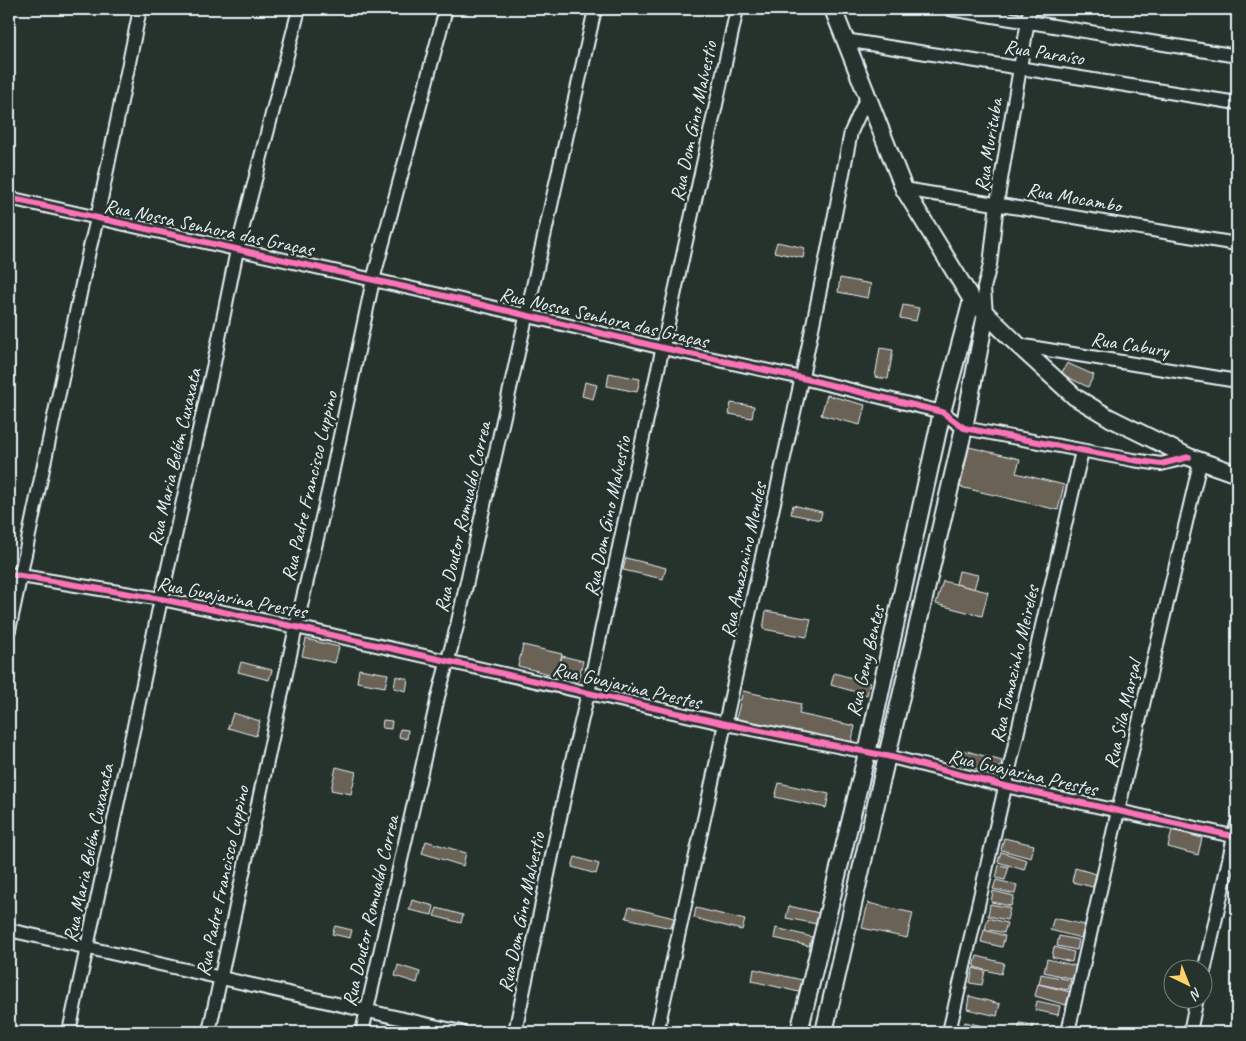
<svg xmlns="http://www.w3.org/2000/svg" width="1246" height="1041" viewBox="0 0 1246 1041" font-family="Caveat,sans-serif">
<rect width="100%" height="100%" fill="#26332d"/>
<filter id="ink" filterUnits="userSpaceOnUse"><feTurbulence type="fractalNoise" baseFrequency=".02" numOctaves="2"/><feDisplacementMap in="SourceGraphic" scale="10" xChannelSelector="R" yChannelSelector="G"/><feConvolveMatrix kernelMatrix="1 2 1 2 8 2 1 2 1" color-interpolation-filters="sRGB"/></filter>
<g filter="url(#ink)">
<g fill="#6b6255" stroke="#e8f1f8">
<path d="M 777,242 L 805,248 L 803,258 L 774,252 Z"/>
<path d="M 840,278 L 871,284 L 868,298 L 838,292 Z"/>
<path d="M 903,305 L 919,308 L 916,321 L 900,318 Z"/>
<path d="M 880,348 L 893,350 L 888,379 L 875,377 Z"/>
<path d="M 1067,363 L 1094,375 L 1088,387 L 1061,374 Z"/>
<path d="M 609,373 L 640,379 L 637,392 L 607,386 Z"/>
<path d="M 585,382 L 597,385 L 593,399 L 582,396 Z"/>
<path d="M 827,395 L 865,405 L 860,425 L 821,415 Z"/>
<path d="M 731,403 L 754,406 L 752,418 L 729,414 Z"/>
<path d="M 969,447 L 1020,459 L 1016,473 L 1064,485 L 1058,510 L 960,487 Z"/>
<path d="M 793,505 L 822,512 L 820,520 L 791,514 Z"/>
<path d="M 626,558 L 666,568 L 663,579 L 623,570 Z"/>
<path d="M 959,571 L 978,575 L 974,589 L 956,584 Z"/>
<path d="M 943,581 L 988,592 L 982,616 L 936,604 Z"/>
<path d="M 766,611 L 811,619 L 807,637 L 763,629 Z"/>
<path d="M 306,639 L 339,647 L 335,663 L 302,656 Z"/>
<path d="M 523,645 L 562,654 L 557,676 L 518,666 Z"/>
<path d="M 562,656 L 583,661 L 578,681 L 557,676 Z"/>
<path d="M 241,662 L 272,670 L 269,680 L 238,672 Z"/>
<path d="M 359,669 L 388,674 L 385,687 L 357,682 Z"/>
<path d="M 834,673 L 870,683 L 867,695 L 831,685 Z"/>
<path d="M 396,676 L 408,679 L 406,691 L 394,688 Z"/>
<path d="M 743,691 L 801,704 L 799,714 L 855,726 L 851,744 L 736,719 Z"/>
<path d="M 233,713 L 260,721 L 256,736 L 228,728 Z"/>
<path d="M 383,720 L 392,721 L 391,729 L 382,728 Z"/>
<path d="M 400,729 L 408,730 L 407,739 L 399,737 Z"/>
<path d="M 956,748 L 1002,761 L 998,775 L 952,762 Z"/>
<path d="M 336,767 L 356,772 L 351,794 L 331,790 Z"/>
<path d="M 779,783 L 829,794 L 826,808 L 775,797 Z"/>
<path d="M 1172,830 L 1202,838 L 1198,855 L 1168,847 Z"/>
<path d="M 1004,838 L 1034,845 L 1031,858 L 1001,850 Z"/>
<path d="M 426,841 L 466,853 L 463,866 L 422,853 Z"/>
<path d="M 1001,852 L 1027,860 L 1024,870 L 998,862 Z"/>
<path d="M 575,857 L 599,864 L 596,874 L 572,867 Z"/>
<path d="M 999,865 L 1009,867 L 1005,880 L 996,878 Z"/>
<path d="M 1075,868 L 1096,874 L 1093,887 L 1072,882 Z"/>
<path d="M 996,880 L 1017,885 L 1015,894 L 993,889 Z"/>
<path d="M 993,891 L 1014,896 L 1011,906 L 991,902 Z"/>
<path d="M 412,900 L 434,906 L 432,915 L 409,910 Z"/>
<path d="M 868,903 L 913,913 L 907,938 L 862,928 Z"/>
<path d="M 990,904 L 1010,908 L 1007,920 L 988,916 Z"/>
<path d="M 789,906 L 819,913 L 817,924 L 786,918 Z"/>
<path d="M 629,907 L 674,918 L 671,928 L 626,918 Z"/>
<path d="M 437,908 L 463,915 L 461,923 L 434,916 Z"/>
<path d="M 696,908 L 745,920 L 742,930 L 694,918 Z"/>
<path d="M 988,918 L 1007,923 L 1004,933 L 985,929 Z"/>
<path d="M 1054,918 L 1085,925 L 1081,938 L 1050,930 Z"/>
<path d="M 335,926 L 352,930 L 350,938 L 332,934 Z"/>
<path d="M 776,928 L 812,937 L 809,946 L 774,938 Z"/>
<path d="M 984,930 L 1005,936 L 1002,947 L 981,942 Z"/>
<path d="M 1059,936 L 1079,940 L 1077,950 L 1057,946 Z"/>
<path d="M 1054,947 L 1074,952 L 1072,962 L 1052,957 Z"/>
<path d="M 977,956 L 1004,963 L 1001,974 L 974,967 Z"/>
<path d="M 1047,959 L 1076,966 L 1073,979 L 1044,972 Z"/>
<path d="M 398,965 L 420,972 L 417,983 L 395,976 Z"/>
<path d="M 973,968 L 985,971 L 982,985 L 970,983 Z"/>
<path d="M 754,969 L 802,980 L 799,992 L 752,981 Z"/>
<path d="M 1041,974 L 1071,980 L 1068,990 L 1039,984 Z"/>
<path d="M 1038,984 L 1070,992 L 1066,1005 L 1035,996 Z"/>
<path d="M 969,996 L 1000,1004 L 997,1016 L 967,1009 Z"/>
<path d="M 1037,1001 L 1060,1006 L 1058,1015 L 1035,1010 Z"/>
<path d="M 965,1022 L 1000,1030 L 999,1032 L 962,1032 Z"/>
<path d="M 1020,1023 L 1033,1025 L 1031,1032 L 1018,1032 Z"/>
<path d="M 683,1025 L 706,1031 L 705,1032 L 681,1032 Z"/>
</g>
<g fill="none" stroke-linecap="round" stroke-linejoin="round">
<defs>
<g id="minor">
<path d="M 950,9 L 1237,56"/>
<path d="M 845,40 L 1237,103"/>
<path d="M 904,189 L 1237,244"/>
<path d="M 9,198 L 436,294 L 663,348 L 802,378 L 942,412 L 964,428 L 1133,460 L 1161,464 L 1189,457"/>
<path d="M 986,314 L 984,288 L 990,265 L 997,203 L 1030,9"/>
<path d="M 1018,345 L 1237,381"/>
<path d="M 9,574 L 161,599 L 296,627 L 726,724 L 887,756 L 1005,786 L 1237,837"/>
<path d="M 9,630 L 89,251 L 97,219 L 140,9"/>
<path d="M 9,930 L 461,1032"/>
<path d="M 1204,972 L 1237,823"/>
<path d="M 69,1032 L 161,599 L 214,363 L 237,250 L 299,9"/>
<path d="M 209,1032 L 296,627 L 329,488 L 373,280 L 446,9"/>
<path d="M 362,1032 L 438,697 L 457,626 L 595,9"/>
<path d="M 515,1032 L 571,765 L 588,693 L 622,533 L 737,9"/>
<path d="M 657,1032 C 703,815 754,598 801,381 C 819,298 835,215 851,132 L 867,97"/>
<path d="M 949,1032 L 1082,451"/>
<path d="M 1068,1032 L 1118,811 L 1200,463"/>
<path d="M 1190,1032 L 1197,998"/>
</g>
<g id="tertiary">
<path d="M 833,9 L 904,189 L 972,300 L 1018,345 L 1075,397 L 1110,418 L 1189,457 L 1237,474"/>
<path d="M 799,1032 L 867,753 L 942,412 L 972,300"/>
<path d="M 824,1032 L 887,756 L 964,428 L 986,314"/>
</g>
</defs>
<use href="#minor" stroke="#e8f1f8" stroke-width="16"/>
<use href="#tertiary" stroke="#e8f1f8" stroke-width="20"/>
<use href="#minor" stroke="#26332d" stroke-width="12"/>
<use href="#tertiary" stroke="#26332d" stroke-width="16"/>
<defs>
<g id="cycleway">
<path d="M 9,198 L 436,294 L 663,348 L 802,378 L 942,412 L 964,428 L 1133,460 L 1161,464 L 1189,457"/>
<path d="M 9,574 L 161,599 L 296,627 L 726,724 L 887,756 L 1005,786 L 1237,837"/>
</g>
</defs>
<use href="#cycleway" stroke="#26332d" stroke-width="9"/>
<use href="#cycleway" stroke="#fb73b8" stroke-width="6"/>
</g>
</g>
<g text-anchor="middle" stroke-width="5" stroke-linejoin="round" paint-order="stroke">
<g font-size="20" fill="#e8f1f8" stroke="#26332d">
<text transform="translate(1044 52) rotate(9)" y="7">Rua Paraíso</text>
<text transform="translate(693 121) rotate(-78)" y="7">Rua Dom Gino Malvestio</text>
<text transform="translate(988 145) rotate(-81)" y="7">Rua Murituba</text>
<text transform="translate(1074 197) rotate(10)" y="7">Rua Mocambo</text>
<text transform="translate(209 227) rotate(12)" y="7">Rua Nossa Senhora das Graças</text>
<text transform="translate(604 317) rotate(13)" y="7">Rua Nossa Senhora das Graças</text>
<text transform="translate(1130 344) rotate(9)" y="7">Rua Cabury</text>
<text transform="translate(174 457) rotate(-77)" y="7">Rua Maria Belém Cuxaxata</text>
<text transform="translate(309 486) rotate(-77)" y="7">Rua Padre Francisco Luppino</text>
<text transform="translate(607 516) rotate(-78)" y="7">Rua Dom Gino Malvestio</text>
<text transform="translate(462 517) rotate(-77)" y="7">Rua Doutor Romualdo Correa</text>
<text transform="translate(743 560) rotate(-78)" y="7">Rua Amazonino Mendes</text>
<text transform="translate(232 597) rotate(11)" y="7">Rua Guajarina Prestes</text>
<text transform="translate(865 661) rotate(-77)" y="7">Rua Geny Bentes</text>
<text transform="translate(1014 664) rotate(-77)" y="7">Rua Tomazinho Meireles</text>
<text transform="translate(627 685) rotate(13)" y="7">Rua Guajarina Prestes</text>
<text transform="translate(1122 714) rotate(-77)" y="7">Rua Sila Marçal</text>
<text transform="translate(1023 772) rotate(13)" y="7">Rua Guajarina Prestes</text>
<text transform="translate(88 853) rotate(-78)" y="7">Rua Maria Belém Cuxaxata</text>
<text transform="translate(222 881) rotate(-78)" y="7">Rua Padre Francisco Luppino</text>
<text transform="translate(370 911) rotate(-77)" y="7">Rua Doutor Romualdo Correa</text>
<text transform="translate(521 912) rotate(-78)" y="7">Rua Dom Gino Malvestio</text>
</g>
</g>
<rect width="1246" height="1041" fill="none" stroke="#26332d" stroke-width="30"/>
<rect x="15" y="15" width="1216" height="1011" fill="none" stroke="#e8f1f8" stroke-width="2" filter="url(#ink)"/>
<g transform="translate(1188 984) rotate(137)"><circle r="24" fill="#26332d" stroke="#747f7e"/>
<path d="M0-4L9 19L0 12L-9 19Z" fill="#ffd166"/>
<text y="-8" font-size="14" font-weight="bold" text-anchor="middle" fill="#e8f1f8">N</text>
</g>
</svg>
